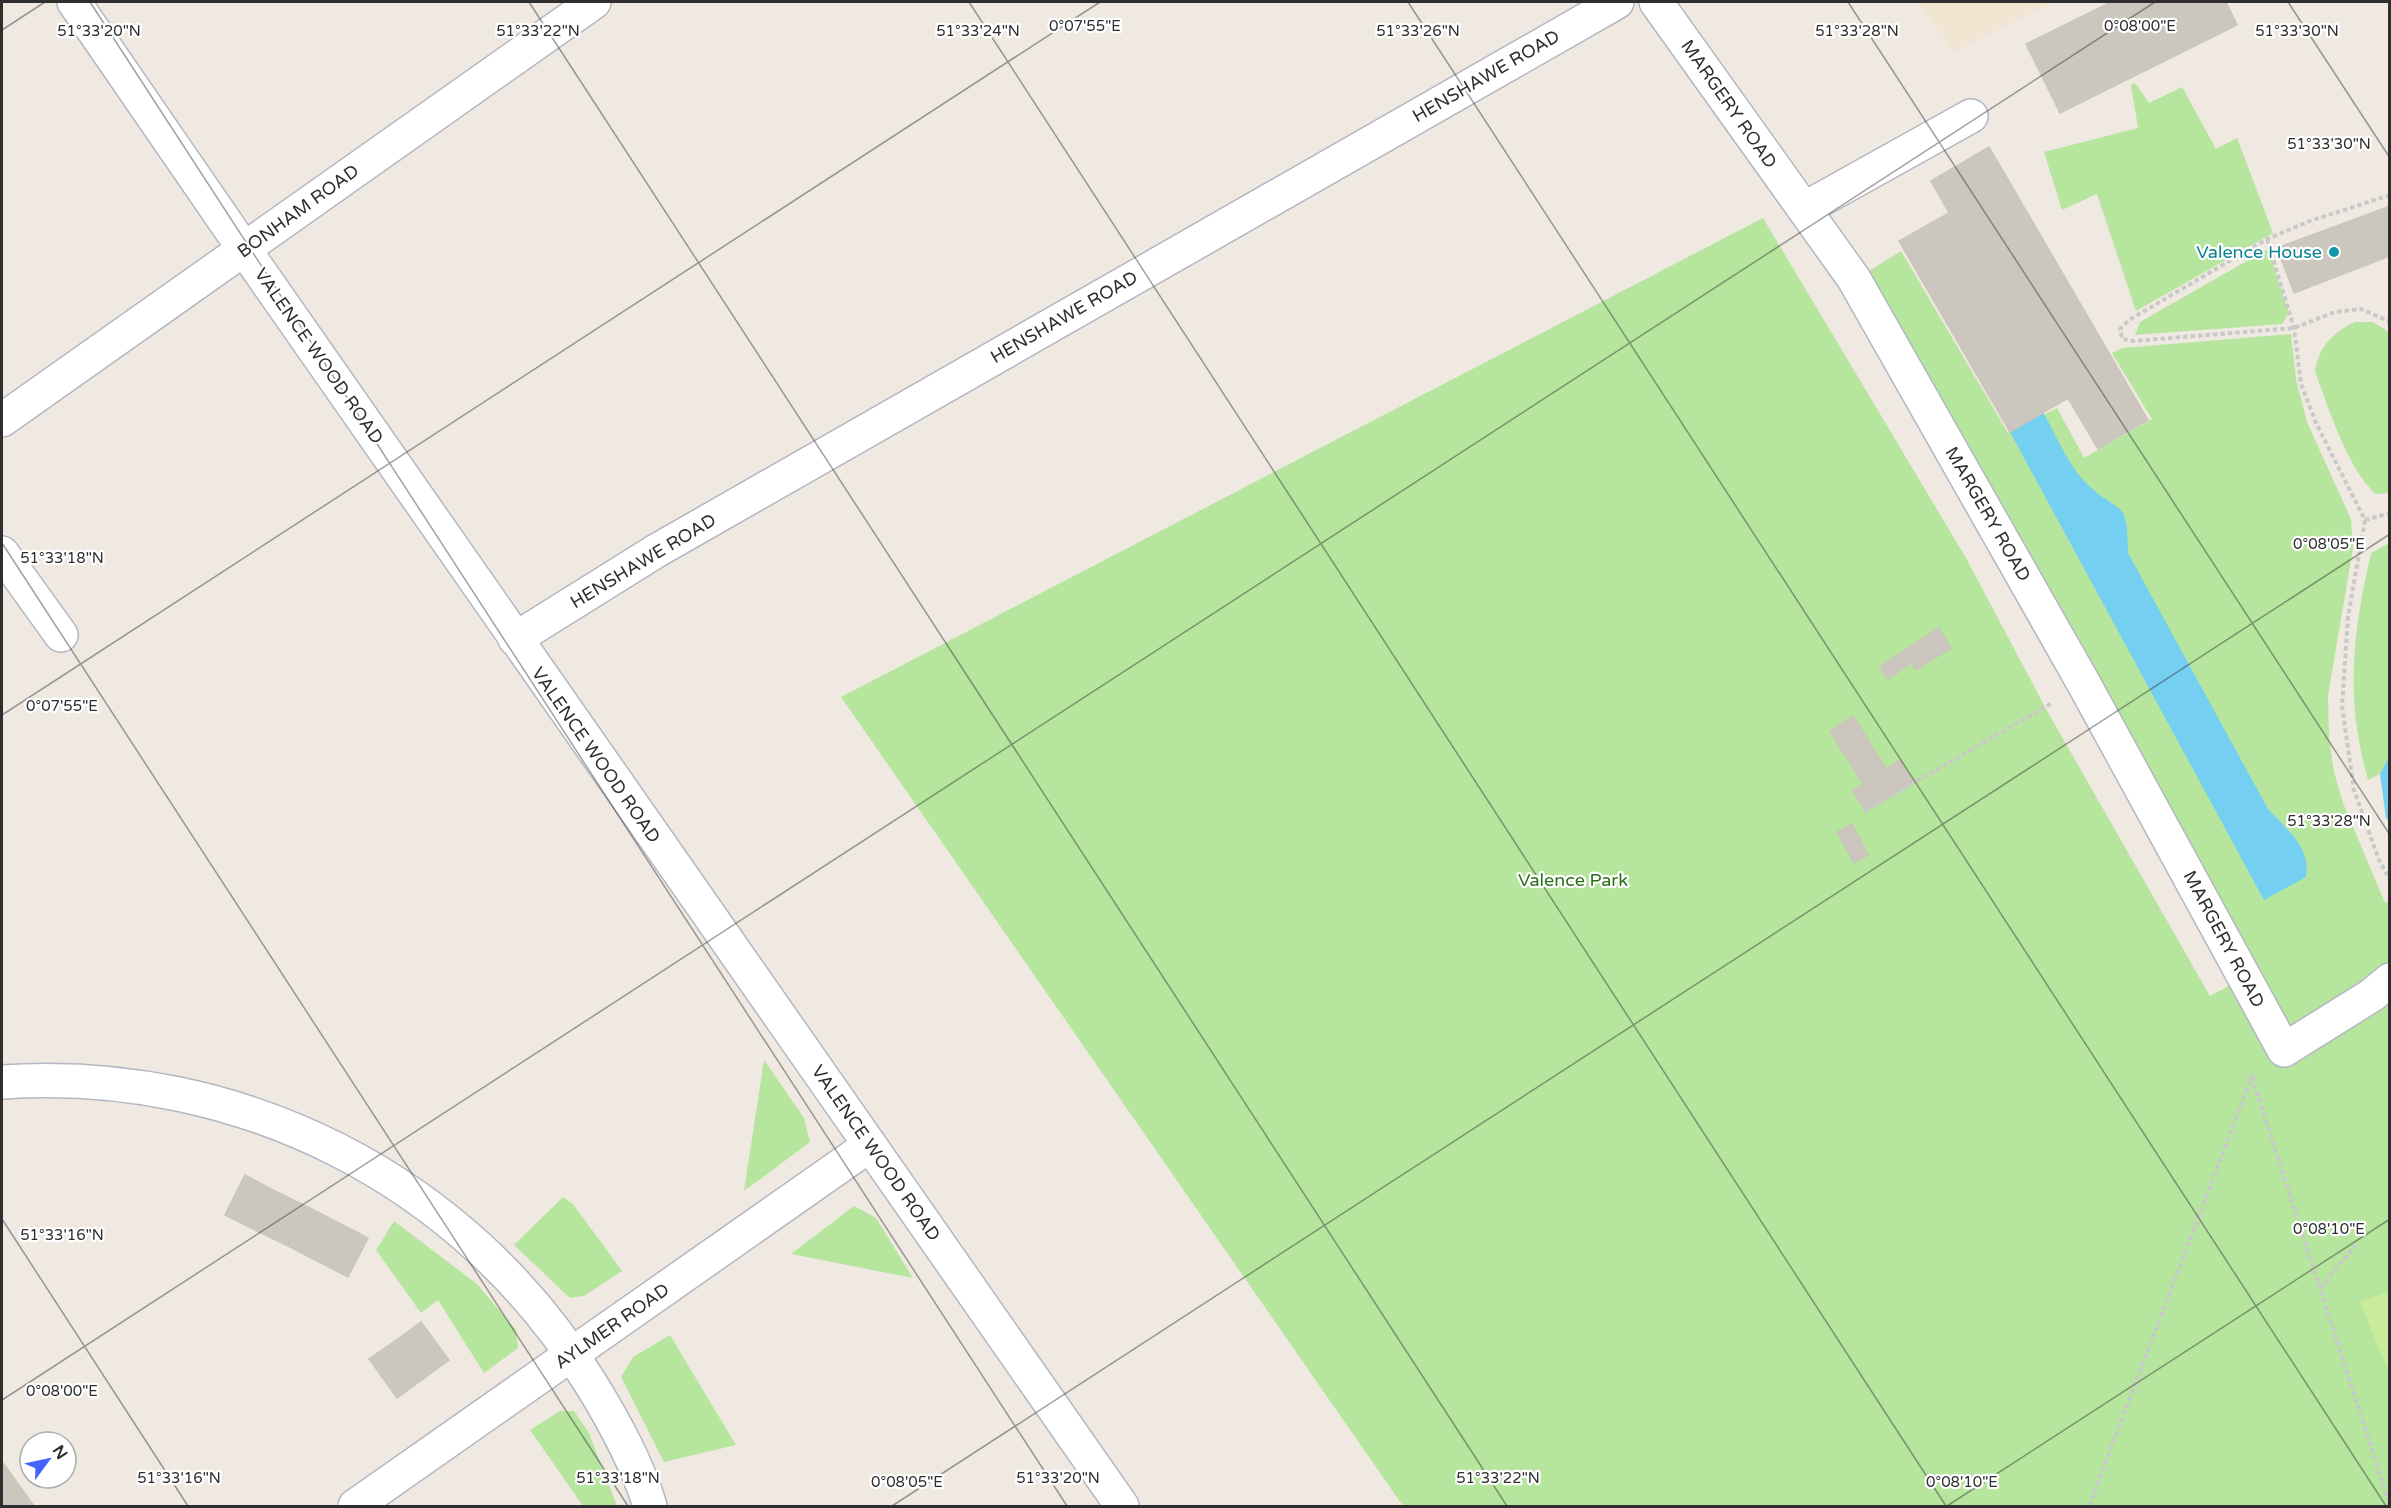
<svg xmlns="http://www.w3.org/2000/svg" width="2391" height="1508" viewBox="0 0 2391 1508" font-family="'Varela Round',sans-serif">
<rect width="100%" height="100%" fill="#efe9e1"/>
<path fill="#f0e6d1" d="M 1919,2 L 2053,2 L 1954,52 Z"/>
<g fill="#b6e59e">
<path d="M 2135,83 L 2149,103 L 2182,87 L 2216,149 L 2237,138 L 2273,233 L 2136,311 L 2097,194 L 2062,210 L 2044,152 L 2138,128 L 2131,85 Z"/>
<path d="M 1763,218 L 1966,558 L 2046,709 L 2210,996 L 2260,969 L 1866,273 L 1901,251 L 2008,433 L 2057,408 L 2084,458 L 2152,419 L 2112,353 L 2123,348 L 2291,334 L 2296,379 L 2307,422 L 2351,519 L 2353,548 L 2328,696 L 2329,737 L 2334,772 L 2343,803 L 2385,903 L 2389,901 L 2389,1506 L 1403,1506 L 841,697 Z"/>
<path d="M 2268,249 L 2289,313 L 2282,324 L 2135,335 L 2140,322 Z"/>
<path d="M 2355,322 L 2373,322 L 2389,332 L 2389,493 L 2376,494 C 2349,472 2327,405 2315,371 C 2319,347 2333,332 2355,322 Z"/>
<path d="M 2389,543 L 2389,757 L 2380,774 L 2368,780 C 2345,697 2352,637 2371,553 Z"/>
<path d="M 764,1060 L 804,1118 L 810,1142 L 744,1191 Z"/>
<path d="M 563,1197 L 573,1204 L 622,1271 L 584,1296 L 570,1298 L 514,1245 Z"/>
<path d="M 854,1206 L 876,1218 L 913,1278 L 791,1254 Z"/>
<path d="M 394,1221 L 477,1284 L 516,1330 L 518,1348 L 484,1373 L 438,1300 L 421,1313 L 376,1250 Z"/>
<path d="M 670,1335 L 736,1445 L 664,1462 L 621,1377 L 633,1357 Z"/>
<path d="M 560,1411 L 574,1411 L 589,1433 L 617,1506 L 583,1506 L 530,1430 Z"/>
</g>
<path fill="#c9ec9a" d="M 2389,1291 L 2390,1291 L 2389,1373 L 2360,1302 Z"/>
<g fill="#75cff0">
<path d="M 2043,412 C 2056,435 2068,465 2087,484 C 2122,517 2127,496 2128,553 L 2268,809 C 2287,830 2311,847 2306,877 L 2264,900 L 2010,432 Z"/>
<path d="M 2389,757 L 2389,822 L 2386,818 L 2380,774 Z"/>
</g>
<g fill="#cbc7bf" stroke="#cbc5ba" stroke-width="1.5">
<path d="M 2111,2 L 2226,2 L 2237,25 L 2060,113 L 2026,44 Z"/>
<path d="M 1989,147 L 2148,420 L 2098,449 L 2068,398 L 2010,432 L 1899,241 L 1949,213 L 1931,181 Z"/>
<path d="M 2390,206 L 2390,256 L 2294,293 L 2277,248 Z"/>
<path d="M 1939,628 L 1951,648 L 1916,670 L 1911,663 L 1888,679 L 1880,666 Z"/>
<path d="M 1853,716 L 1886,769 L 1900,760 L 1913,782 L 1865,811 L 1853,790 L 1863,784 L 1830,731 Z"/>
<path d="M 1852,824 L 1868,855 L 1854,863 L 1837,832 Z"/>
<path d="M 245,1175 L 277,1192 L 257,1231 L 225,1215 Z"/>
<path d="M 277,1192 L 308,1207 L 288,1246 L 257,1231 Z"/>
<path d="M 308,1207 L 339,1223 L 319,1262 L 288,1246 Z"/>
<path d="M 339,1223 L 368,1238 L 348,1277 L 319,1262 Z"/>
<path d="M 421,1322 L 449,1360 L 423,1379 L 395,1341 Z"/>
<path d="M 395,1341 L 423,1379 L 397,1398 L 369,1359 Z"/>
<path d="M 4,1464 L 21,1488 L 2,1501 L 2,1466 Z"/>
<path d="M 21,1488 L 34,1506 L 2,1506 L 2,1501 Z"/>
</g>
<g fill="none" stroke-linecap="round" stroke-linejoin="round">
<defs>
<g id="minor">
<path d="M 74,2 L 244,249 L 1122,1506"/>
<path d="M 1656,2 L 1854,279 L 2084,684 L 2284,1050 L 2372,995 L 2390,980"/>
<path d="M 1804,209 L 1971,116"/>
<path d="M 2,420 L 594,2"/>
<path d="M 2,553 L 61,635"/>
<path d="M 515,639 L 656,551 L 1617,2"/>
<path d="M 2,1082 C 240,1066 466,1180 591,1384 C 615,1423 637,1463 650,1506"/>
<path d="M 355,1506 L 870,1145"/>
</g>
</defs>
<use href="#minor" stroke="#b4b7c1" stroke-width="36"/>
<g stroke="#c9c9c9" stroke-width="4" stroke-dasharray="4.5 3" stroke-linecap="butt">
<path d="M 2390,195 L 2310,221 L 2267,239 L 2129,320 L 2120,329 L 2122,339 L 2133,341 L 2294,328 L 2335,312 L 2361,309 L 2390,322"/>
<path d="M 2267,239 L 2294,328 L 2301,384 L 2316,423 L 2365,520 L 2348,617 L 2342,706 L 2354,790 L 2379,860 L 2390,880"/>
<path d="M 2365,520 L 2390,513"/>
<path d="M 1865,811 L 2052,703"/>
<path d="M 2252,1077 L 2390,1506"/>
<path d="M 2320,1288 L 2356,1245"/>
<path d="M 2089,1506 L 2252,1076 L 2255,1073"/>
</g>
<use href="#minor" stroke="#fff" stroke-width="33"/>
</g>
<path fill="none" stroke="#2e2e2e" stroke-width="1.5" stroke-opacity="0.45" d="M 90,2 L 1067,1506M 529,2 L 1507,1506M 969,2 L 1946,1506M 1408,2 L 2386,1506M 1848,2 L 2390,835M 2288,2 L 2390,158M 2,30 L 45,2M 2,543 L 628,1506M 2,715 L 1100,2M 2,1219 L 188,1506M 2,1400 L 2155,2M 892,1506 L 2390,534M 1947,1506 L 2390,1219"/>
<circle fill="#0f9aa8" stroke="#fff" stroke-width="2" cx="2334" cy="252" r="6"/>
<g text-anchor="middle" stroke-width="4.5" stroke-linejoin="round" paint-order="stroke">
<g font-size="18" fill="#2e2e2e" stroke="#fff">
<text transform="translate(1486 76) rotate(-30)" y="6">HENSHAWE ROAD</text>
<text transform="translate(1729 104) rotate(55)" y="6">MARGERY ROAD</text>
<text transform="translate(298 211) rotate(-36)" y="6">BONHAM ROAD</text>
<text transform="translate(1064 317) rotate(-30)" y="6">HENSHAWE ROAD</text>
<text transform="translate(319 356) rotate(55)" y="6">VALENCE WOOD ROAD</text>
<text transform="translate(1988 514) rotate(60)" y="6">MARGERY ROAD</text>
<text transform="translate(643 561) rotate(-31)" y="6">HENSHAWE ROAD</text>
<text transform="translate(596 755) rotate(55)" y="6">VALENCE WOOD ROAD</text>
<text transform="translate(2224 939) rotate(62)" y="6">MARGERY ROAD</text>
<text transform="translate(876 1153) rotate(55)" y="6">VALENCE WOOD ROAD</text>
<text transform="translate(612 1326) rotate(-35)" y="6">AYLMER ROAD</text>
</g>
<g font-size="18" fill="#0d838f" stroke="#fff" text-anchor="end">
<text x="2322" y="258">Valence House</text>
</g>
<g font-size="18" fill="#2c6e1b" stroke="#fff">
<text x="1573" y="886">Valence Park</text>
</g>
</g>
<g font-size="15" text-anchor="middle" fill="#2e2e2e" stroke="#fff" stroke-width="4.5" stroke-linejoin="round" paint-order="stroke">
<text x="1085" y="31">0°07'55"E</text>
<text x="2140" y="31">0°08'00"E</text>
<text x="99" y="36">51°33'20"N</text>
<text x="538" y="36">51°33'22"N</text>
<text x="978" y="36">51°33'24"N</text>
<text x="1418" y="36">51°33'26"N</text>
<text x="1857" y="36">51°33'28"N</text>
<text x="2297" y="36">51°33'30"N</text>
<text x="2329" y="149">51°33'30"N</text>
<text x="2329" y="549">0°08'05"E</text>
<text x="62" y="563">51°33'18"N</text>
<text x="62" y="711">0°07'55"E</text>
<text x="2329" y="826">51°33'28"N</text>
<text x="2329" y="1234">0°08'10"E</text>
<text x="62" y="1240">51°33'16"N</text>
<text x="62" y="1396">0°08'00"E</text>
<text x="179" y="1483">51°33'16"N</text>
<text x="618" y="1483">51°33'18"N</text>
<text x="1058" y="1483">51°33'20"N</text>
<text x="1498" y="1483">51°33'22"N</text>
<text x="907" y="1487">0°08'05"E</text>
<text x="1962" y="1487">0°08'10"E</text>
</g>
<rect width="2391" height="1508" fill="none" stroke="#2e2e2e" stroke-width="6"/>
<g transform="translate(48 1460) rotate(57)"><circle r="28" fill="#ffffff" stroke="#ababab" stroke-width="1.5"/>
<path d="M0-4.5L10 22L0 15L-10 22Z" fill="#4264fb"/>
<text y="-9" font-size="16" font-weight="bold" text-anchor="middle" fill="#2e2e2e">N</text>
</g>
</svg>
